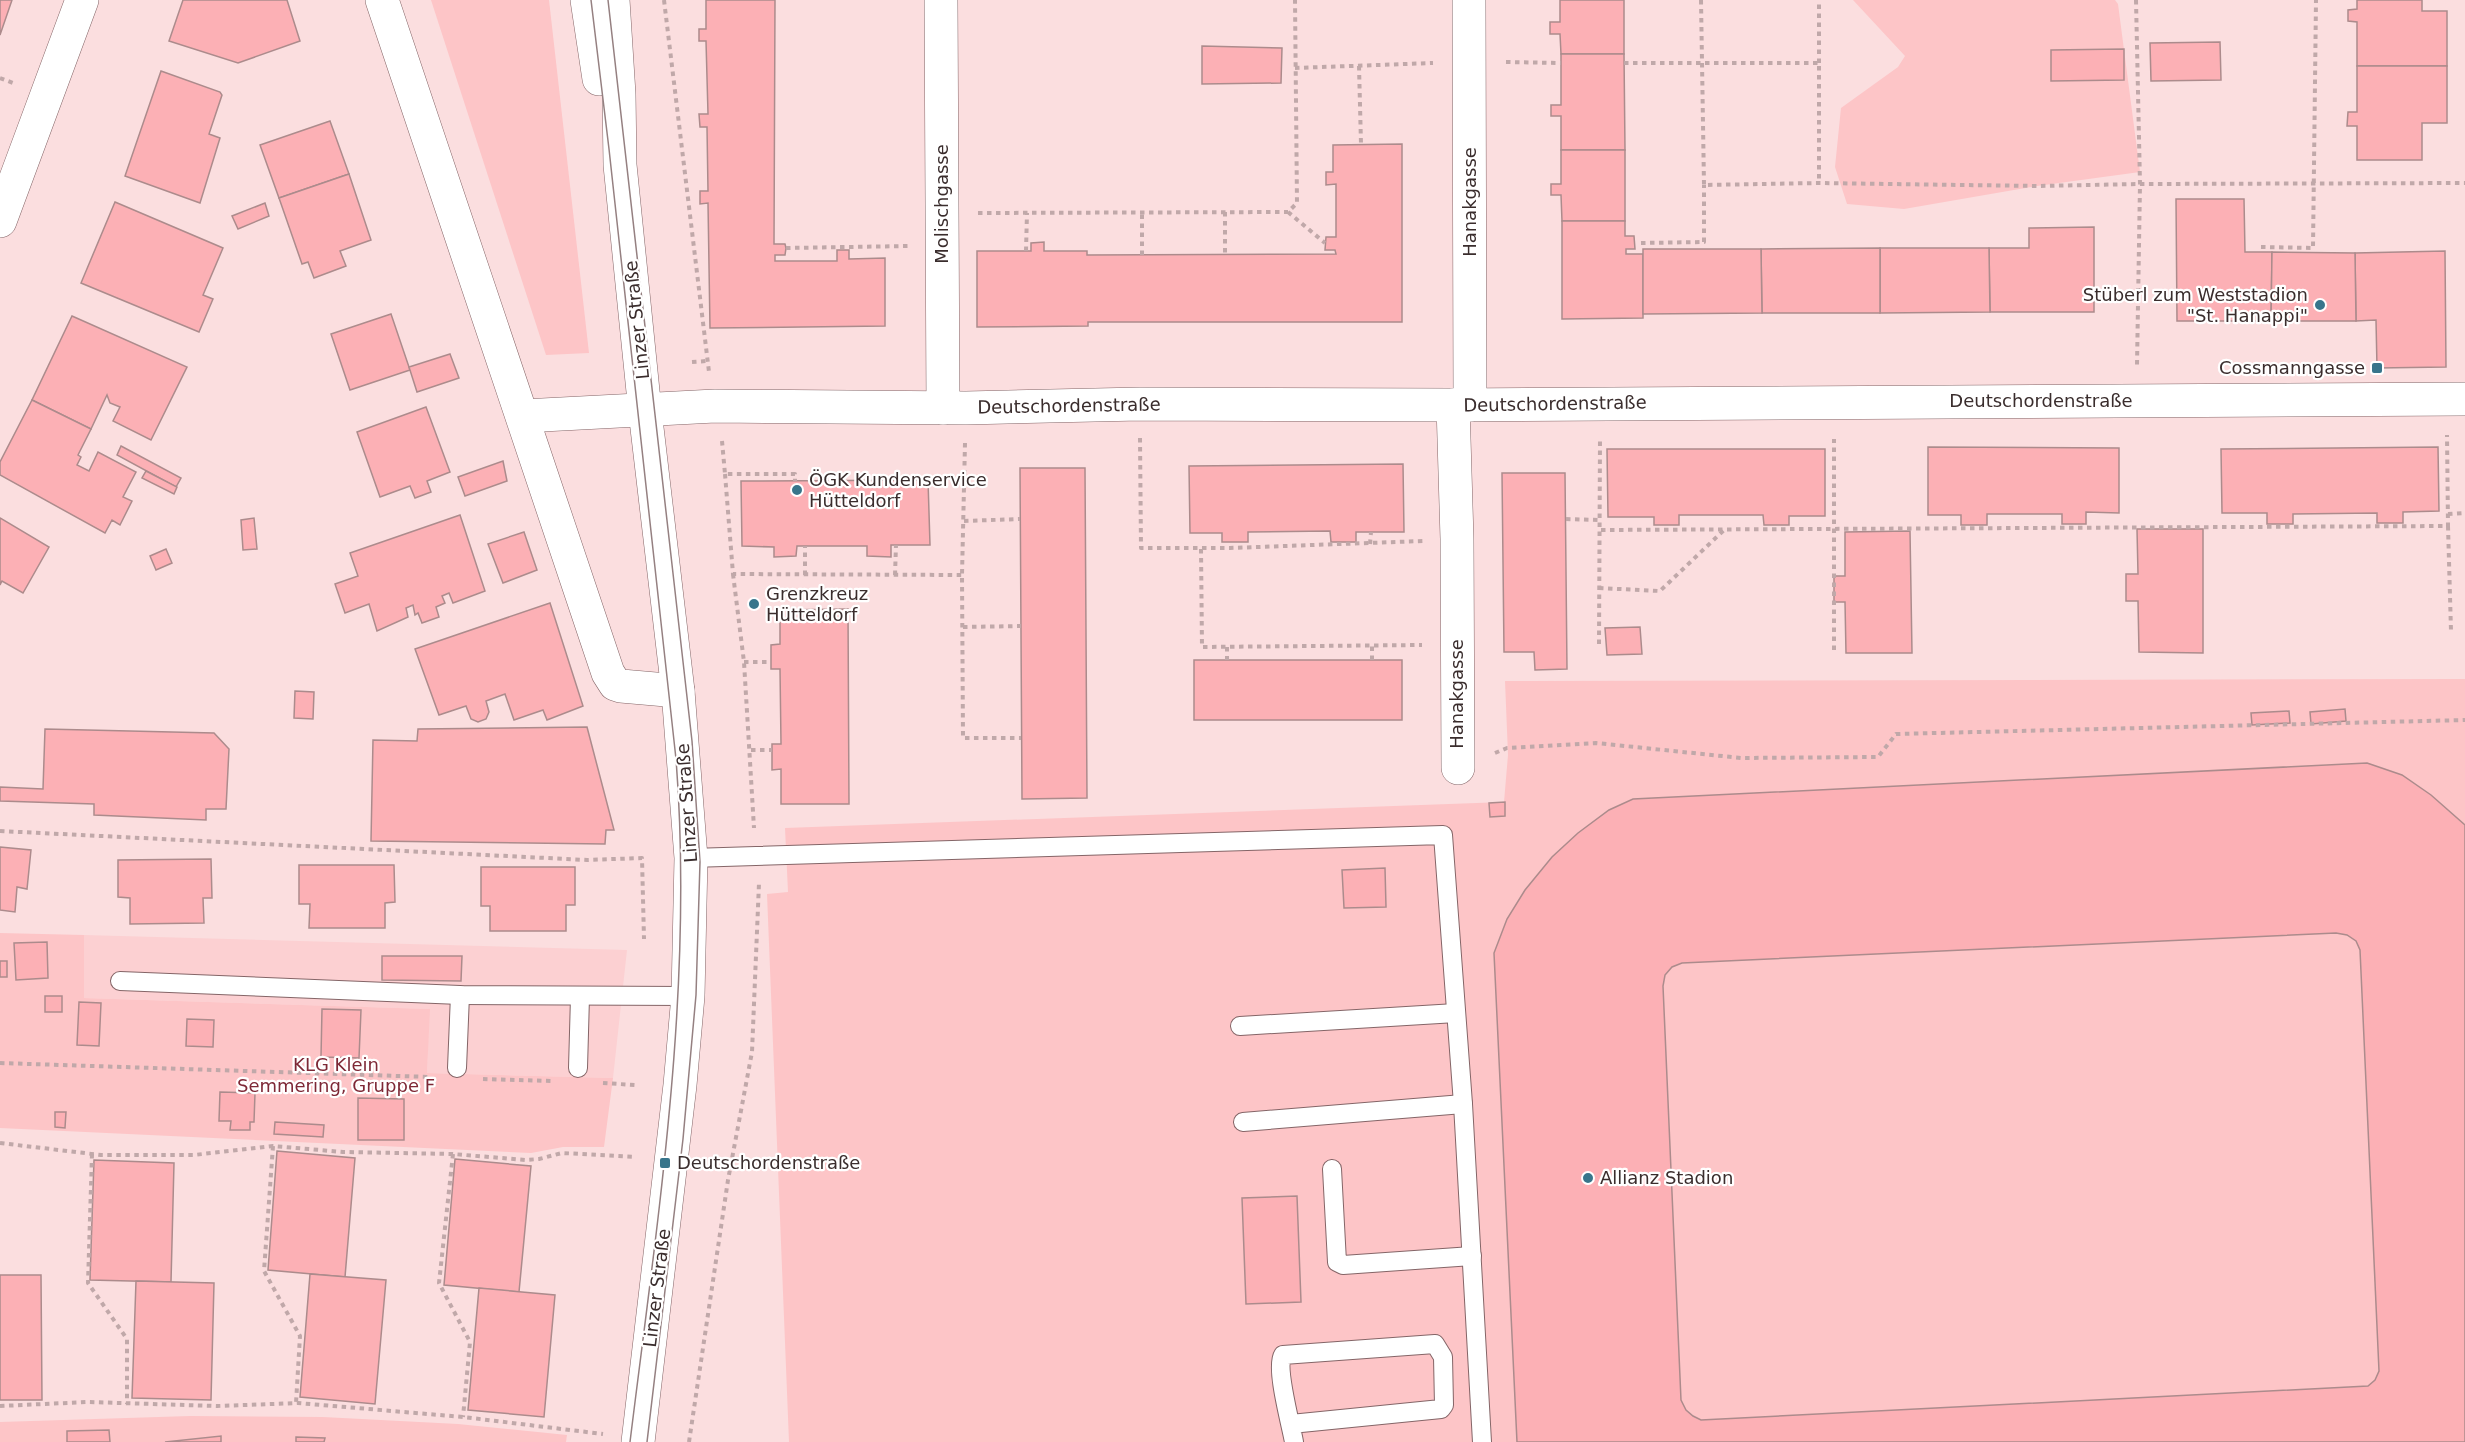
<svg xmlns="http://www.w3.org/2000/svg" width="2465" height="1442" viewBox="0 0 2465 1442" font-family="'DejaVu Sans',sans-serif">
<rect width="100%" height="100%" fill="#fbdedf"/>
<path fill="#fcd0d2" d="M 84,935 L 627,950 L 613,1078 L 427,1073 L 429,1009 L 83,998 Z"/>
<g fill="#fdc5c7">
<path d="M 431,0 L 549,0 L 589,353 L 546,355 Z"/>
<path d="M 1853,0 L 2115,0 L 2118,4 L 2140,172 L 2037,186 L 1904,209 L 1847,204 L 1835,167 L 1841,108 L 1898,67 L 1905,56 Z"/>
<path d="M 2465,679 L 2465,1442 L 789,1442 L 767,894 L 788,892 L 785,828 L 1504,802 L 1508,755 L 1505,681 Z"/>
<path d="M 0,933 L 84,935 L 84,998 L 430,1009 L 427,1073 L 613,1078 L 604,1147 L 563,1147 L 531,1153 L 0,1128 Z"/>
<path d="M 190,1416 L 323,1417 L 458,1424 L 567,1435 L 566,1442 L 0,1442 L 0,1422 Z"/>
</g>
<g fill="#fcb0b5" stroke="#ac8b8c" stroke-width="1.5" fill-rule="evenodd">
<path d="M 0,0 L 12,0 L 0,35 Z"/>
<path d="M 183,0 L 287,0 L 300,41 L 238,63 L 169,41 Z"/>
<path d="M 706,0 L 775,0 L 774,244 L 785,244 L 786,248 L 785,255 L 775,255 L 775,261 L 837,261 L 837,250 L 849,250 L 849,259 L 885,258 L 885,326 L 710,328 L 708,203 L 700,204 L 700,191 L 708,191 L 707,127 L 700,127 L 699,114 L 708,114 L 706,41 L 699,41 L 699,29 L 706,29 Z"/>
<path d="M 1560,0 L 1624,0 L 1624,54 L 1561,54 L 1560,34 L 1550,34 L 1550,22 L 1560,22 Z"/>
<path d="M 2357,0 L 2422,0 L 2422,11 L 2447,11 L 2447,66 L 2357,66 L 2357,22 L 2348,21 L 2348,10 L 2357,9 Z"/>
<path d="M 2220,42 L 2221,80 L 2151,81 L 2150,43 Z"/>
<path d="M 1202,46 L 1282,48 L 1281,83 L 1202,84 Z"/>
<path d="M 2124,49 L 2124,80 L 2051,81 L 2051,50 Z"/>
<path d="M 1561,54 L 1624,54 L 1625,150 L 1561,150 L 1561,116 L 1551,116 L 1551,105 L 1561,105 Z"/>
<path d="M 2357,66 L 2447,66 L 2447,123 L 2422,123 L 2422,160 L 2357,160 L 2357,126 L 2347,126 L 2348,112 L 2357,112 Z"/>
<path d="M 161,71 L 220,92 L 222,95 L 209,134 L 220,138 L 200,203 L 125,176 Z"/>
<path d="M 330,121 L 349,174 L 279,198 L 260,145 Z"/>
<path d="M 1402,144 L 1402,322 L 1088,322 L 1088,326 L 977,327 L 977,251 L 1031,251 L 1031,243 L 1044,242 L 1044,251 L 1087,251 L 1087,255 L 1336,254 L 1335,250 L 1325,250 L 1326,237 L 1336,237 L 1336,184 L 1326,185 L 1326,172 L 1333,172 L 1333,145 Z"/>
<path d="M 1561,150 L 1625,150 L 1625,221 L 1562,221 L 1561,195 L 1551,195 L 1551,184 L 1561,184 Z"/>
<path d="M 349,174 L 371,240 L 340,251 L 346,266 L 314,278 L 308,262 L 302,264 L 279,198 Z"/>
<path d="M 2176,199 L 2244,199 L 2245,252 L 2272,252 L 2271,321 L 2177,321 Z"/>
<path d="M 115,202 L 223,248 L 203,295 L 213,299 L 199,332 L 81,283 Z"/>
<path d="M 265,203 L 269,216 L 238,229 L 232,216 Z"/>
<path d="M 1562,221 L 1625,221 L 1625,236 L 1634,236 L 1635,249 L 1626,249 L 1626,254 L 1643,254 L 1643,318 L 1562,319 Z"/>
<path d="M 2094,227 L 2094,312 L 1990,312 L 1989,248 L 2029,248 L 2029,228 Z"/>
<path d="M 1880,248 L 1989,248 L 1990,312 L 1880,313 Z"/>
<path d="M 1880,248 L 1880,313 L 1762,313 L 1761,249 Z"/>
<path d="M 1643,249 L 1761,249 L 1762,313 L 1643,314 Z"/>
<path d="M 2445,251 L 2446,367 L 2377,368 L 2376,320 L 2356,321 L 2355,253 Z"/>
<path d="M 2272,252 L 2355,253 L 2356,321 L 2271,321 Z"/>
<path d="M 391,314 L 410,370 L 350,390 L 331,334 Z"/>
<path d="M 72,316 L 187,367 L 151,440 L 113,421 L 120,407 L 110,403 L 107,395 L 91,429 L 32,400 Z"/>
<path d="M 450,354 L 459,378 L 417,392 L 409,367 Z"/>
<path d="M 32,400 L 91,429 L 78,455 L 81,457 L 77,465 L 89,471 L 98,452 L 136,472 L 123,497 L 132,501 L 120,525 L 112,520 L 105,533 L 0,475 L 0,462 Z"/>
<path d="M 426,407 L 450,472 L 427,481 L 431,492 L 415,498 L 410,486 L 380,497 L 357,432 Z"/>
<path d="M 121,446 L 181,478 L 176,487 L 117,455 Z"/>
<path d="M 1928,447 L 2119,448 L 2119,513 L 2086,512 L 2086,524 L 2062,524 L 2062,514 L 1987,514 L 1987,525 L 1961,525 L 1961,515 L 1928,515 Z"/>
<path d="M 2438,447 L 2439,511 L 2403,512 L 2403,523 L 2377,523 L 2377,513 L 2293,514 L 2293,524 L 2267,524 L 2267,513 L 2222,513 L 2221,449 Z"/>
<path d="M 1607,449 L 1825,449 L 1825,516 L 1789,516 L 1789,525 L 1764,525 L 1763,515 L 1679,515 L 1679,525 L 1654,525 L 1654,517 L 1608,517 Z"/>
<path d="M 503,461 L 507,481 L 465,496 L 458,477 Z"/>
<path d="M 1403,464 L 1404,532 L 1356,532 L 1356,542 L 1331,542 L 1330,531 L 1248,532 L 1248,542 L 1222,542 L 1222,533 L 1190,533 L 1189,466 Z"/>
<path d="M 1020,468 L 1085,468 L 1087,798 L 1022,799 Z"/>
<path d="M 146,471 L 177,487 L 174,494 L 142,478 Z"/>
<path d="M 1502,473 L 1565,473 L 1567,669 L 1535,670 L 1534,652 L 1504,652 Z"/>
<path d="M 928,480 L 930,545 L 891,545 L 891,557 L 867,556 L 867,546 L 797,546 L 796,556 L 774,557 L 774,547 L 742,546 L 741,481 Z"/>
<path d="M 460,515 L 485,591 L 453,603 L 449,593 L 442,596 L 445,603 L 436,607 L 439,617 L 422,623 L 418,613 L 415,615 L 413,605 L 406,608 L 408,617 L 377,631 L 369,604 L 345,613 L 335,584 L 358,576 L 350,553 Z"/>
<path d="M 0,518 L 49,547 L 23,593 L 2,581 L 0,585 Z"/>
<path d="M 254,518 L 257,549 L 243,550 L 241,520 Z"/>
<path d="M 2137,529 L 2203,529 L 2203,653 L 2139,652 L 2138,601 L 2126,601 L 2126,574 L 2138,574 Z"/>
<path d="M 1910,531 L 1912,653 L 1846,653 L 1845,602 L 1834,602 L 1834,576 L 1845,576 L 1845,532 Z"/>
<path d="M 524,532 L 537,570 L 503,583 L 488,544 Z"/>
<path d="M 166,549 L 172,563 L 156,570 L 150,556 Z"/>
<path d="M 550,603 L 583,706 L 547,720 L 543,710 L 514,720 L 505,694 L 486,701 L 489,712 L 486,719 L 478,722 L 471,719 L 466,706 L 439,715 L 415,649 Z"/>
<path d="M 848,609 L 849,804 L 781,804 L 781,769 L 772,770 L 772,744 L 781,744 L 780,669 L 771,669 L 771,645 L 780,644 L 780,610 Z"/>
<path d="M 1640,627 L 1642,654 L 1607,655 L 1605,628 Z"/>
<rect x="1194" y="660" width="208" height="60"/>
<path d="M 295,691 L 314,692 L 313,719 L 294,718 Z"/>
<path d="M 2345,709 L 2346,721 L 2311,724 L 2310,712 Z"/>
<path d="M 2289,711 L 2290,723 L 2252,725 L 2251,713 Z"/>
<path d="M 587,727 L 614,830 L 606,830 L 605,844 L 371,841 L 373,740 L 417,741 L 418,729 Z"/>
<path d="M 45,729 L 214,733 L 229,749 L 226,809 L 206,809 L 206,820 L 94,815 L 94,804 L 0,801 L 0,787 L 43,789 Z"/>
<path d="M 2367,763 L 2402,775 L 2431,795 L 2465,825 L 2465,1442 L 1517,1442 L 1494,953 L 1507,919 L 1525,890 L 1552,857 L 1578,833 L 1609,810 L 1633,799 ZM 2336,933 L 2347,935 L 2356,941 L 2360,950 L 2379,1371 L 2375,1380 L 2368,1386 L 1701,1420 L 1693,1416 L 1686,1410 L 1681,1400 L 1663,986 L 1665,975 L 1672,967 L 1682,963 Z"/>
<path d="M 1505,802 L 1505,816 L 1490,817 L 1489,803 Z"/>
<path d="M 0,847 L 31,850 L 27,889 L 17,887 L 15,912 L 0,910 Z"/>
<path d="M 211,859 L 212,898 L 203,898 L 204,923 L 130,924 L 130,898 L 118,897 L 118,860 Z"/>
<path d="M 299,865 L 394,865 L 395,902 L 385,903 L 385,928 L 309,928 L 310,904 L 299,904 Z"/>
<path d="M 481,867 L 575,867 L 575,905 L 566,905 L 566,931 L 490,931 L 490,906 L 481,906 Z"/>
<path d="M 1385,868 L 1386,907 L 1344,908 L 1342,870 Z"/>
<path d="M 47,942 L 48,978 L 16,980 L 14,943 Z"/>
<path d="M 382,956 L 462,956 L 461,981 L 382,980 Z"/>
<rect x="0" y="961" width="7" height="16"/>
<rect x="45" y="996" width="17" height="16"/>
<path d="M 79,1002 L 101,1003 L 99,1046 L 77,1045 Z"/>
<path d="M 322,1009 L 361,1010 L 359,1058 L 321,1057 Z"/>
<path d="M 187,1019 L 214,1020 L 213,1047 L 186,1046 Z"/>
<path d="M 220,1092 L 255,1093 L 254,1122 L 250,1122 L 250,1130 L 230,1130 L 231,1121 L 219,1121 Z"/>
<path d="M 358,1098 L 404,1099 L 404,1140 L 358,1140 Z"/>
<path d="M 55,1112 L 66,1112 L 65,1128 L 55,1127 Z"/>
<path d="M 275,1122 L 324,1125 L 323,1137 L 274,1134 Z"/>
<path d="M 277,1151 L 355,1158 L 345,1277 L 268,1270 Z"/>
<path d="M 455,1159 L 531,1166 L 519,1292 L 444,1285 Z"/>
<path d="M 94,1160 L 174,1163 L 171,1282 L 90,1280 Z"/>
<path d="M 1297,1196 L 1301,1302 L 1246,1304 L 1242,1198 Z"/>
<path d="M 310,1274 L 386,1280 L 375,1404 L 300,1397 Z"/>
<path d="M 0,1275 L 41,1275 L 42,1400 L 0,1400 Z"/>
<path d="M 136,1281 L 214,1283 L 211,1400 L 132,1398 Z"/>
<path d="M 479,1288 L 555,1295 L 544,1417 L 468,1410 Z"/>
<path d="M 109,1430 L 110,1442 L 67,1442 L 67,1431 Z"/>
<path d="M 221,1436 L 221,1442 L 165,1442 Z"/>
<path d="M 296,1437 L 325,1438 L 324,1442 L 296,1442 Z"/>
</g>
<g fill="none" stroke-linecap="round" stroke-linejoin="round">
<defs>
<g id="lane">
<path d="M 691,858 L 1443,835 L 1463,1104 L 1482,1442"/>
<path d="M 120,981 L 460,995 L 688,996"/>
<path d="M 1240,1026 L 1456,1013"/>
<path d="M 457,1068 L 460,995"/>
<path d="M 578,1068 L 580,997"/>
<path d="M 1243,1122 L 1463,1104"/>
<path d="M 1332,1169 L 1337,1262 L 1343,1265 L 1472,1256"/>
<path d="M 1291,1424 L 1441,1409 L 1444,1405 L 1443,1357 L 1435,1344 L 1283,1355 C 1275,1367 1291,1425 1294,1442"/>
</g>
<g id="street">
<path d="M 941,0 L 943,408"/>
<path d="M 1469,0 L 1470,405"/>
<path d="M 0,221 L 82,0"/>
<path d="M 1453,405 L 1457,539 L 1458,768"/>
</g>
<g id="secondary">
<path d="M 382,0 L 608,673 L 615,684 L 621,686 L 678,691"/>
<path d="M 587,0 L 599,79"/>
<path d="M 613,0 L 619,94 L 620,165 L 645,411 L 678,691 L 691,858 L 688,996 L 680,1085 L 638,1442"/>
<path d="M 523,416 L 715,406 L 966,408 L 1140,404 L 1453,405 L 2465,399"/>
</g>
</defs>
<use href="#lane" stroke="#846567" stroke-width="20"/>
<use href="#street" stroke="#846567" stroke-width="34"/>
<use href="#secondary" stroke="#846567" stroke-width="34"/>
<g stroke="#c0a8a9" stroke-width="4" stroke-dasharray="4.5 4.5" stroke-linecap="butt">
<path d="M 664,0 L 709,372"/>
<path d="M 1701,0 L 1704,185 L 1819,183 L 2037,186 L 2140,184 L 2465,183"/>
<path d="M 2136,0 L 2140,184 L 2137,365"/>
<path d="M 1506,62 L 1561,63"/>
<path d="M 1624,63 L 1819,63 L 1819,183"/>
<path d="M 1819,63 L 1819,0"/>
<path d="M 1359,66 L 1361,144"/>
<path d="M 1295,68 L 1433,63"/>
<path d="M 0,78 L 13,83"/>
<path d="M 1225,212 L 1225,254"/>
<path d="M 1288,212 L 1325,243"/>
<path d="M 978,213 L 1288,212 L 1297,203 L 1295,0"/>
<path d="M 1641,243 L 1704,242 L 1704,185"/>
<path d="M 2261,247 L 2313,248 L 2316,0"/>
<path d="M 786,248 L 908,246"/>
<path d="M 1026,251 L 1027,213"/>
<path d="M 1142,255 L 1142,212"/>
<path d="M 692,362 L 707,361"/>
<path d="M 1140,438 L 1141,548 L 1230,548 L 1423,541"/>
<path d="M 722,441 L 725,474 L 795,474 L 795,481"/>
<path d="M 965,443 L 962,575 L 963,738 L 1021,738"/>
<path d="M 725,474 L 733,574 L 962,575"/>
<path d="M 2448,514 L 2465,513"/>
<path d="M 1566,519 L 1600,520"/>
<path d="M 964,521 L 1020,519"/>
<path d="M 2448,526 L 2451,631"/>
<path d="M 1601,530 L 2448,526 L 2447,435"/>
<path d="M 1370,544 L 1371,532"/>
<path d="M 1201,549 L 1202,647 L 1422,645"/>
<path d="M 733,574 L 744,662 L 754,828"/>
<path d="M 805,575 L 805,546"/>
<path d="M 895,575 L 896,545"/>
<path d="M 1599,588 L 1660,591 L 1724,530"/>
<path d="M 963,627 L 1021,626"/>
<path d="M 1599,644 L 1600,440"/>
<path d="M 1227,647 L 1227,660"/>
<path d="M 1834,650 L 1834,439"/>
<path d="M 1372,660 L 1372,646"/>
<path d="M 744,662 L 771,662"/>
<path d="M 751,750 L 772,750"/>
<path d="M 1495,753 L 1507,748 L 1596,743 L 1741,758 L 1878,757 L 1896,734 L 2465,720"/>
<path d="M 0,831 L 587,860 L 642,858 L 644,939"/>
<path d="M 0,1063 L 430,1077"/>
<path d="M 483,1079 L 553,1081"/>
<path d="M 603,1083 L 635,1085"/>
<path d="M 0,1143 L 101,1155 L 194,1155 L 273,1146 L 343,1152 L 453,1154 L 525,1160 L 539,1159 L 562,1153 L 636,1157"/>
<path d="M 273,1146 L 264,1271 L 300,1336 L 296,1403"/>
<path d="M 92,1154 L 88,1283 L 127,1339 L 127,1404"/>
<path d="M 453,1154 L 439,1283 L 470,1342 L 463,1417"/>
<path d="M 0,1406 L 88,1402 L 217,1406 L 298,1403 L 463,1417 L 603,1434"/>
<path d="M 689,1442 L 728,1180 L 752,1052 L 759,883"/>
</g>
<use href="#lane" stroke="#fff" stroke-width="18"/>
<use href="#street" stroke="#fff" stroke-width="33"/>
<use href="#secondary" stroke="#fff" stroke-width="33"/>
<g stroke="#958081" stroke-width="1.5">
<path d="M 591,0 L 609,149 L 676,759 C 694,988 658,1215 630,1442"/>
<path d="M 608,0 L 692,741 L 700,862 L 696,995 L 683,1139 L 647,1442"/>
</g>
</g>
<g fill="#38758b" stroke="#fff" stroke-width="2">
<circle cx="2320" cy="305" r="6"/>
<rect x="2371" y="362" width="12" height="12" rx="3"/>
<circle cx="797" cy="490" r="6"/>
<circle cx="754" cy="604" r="6"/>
<rect x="659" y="1157" width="12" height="12" rx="3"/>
<circle cx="1588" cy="1178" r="6"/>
</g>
<g text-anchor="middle" stroke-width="4.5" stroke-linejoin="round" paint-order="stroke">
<g font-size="18" fill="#3a2d2d" stroke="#fff">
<text transform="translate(1470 202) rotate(-90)" y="6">Hanakgasse</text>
<text transform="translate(942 204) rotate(-90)" y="6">Molischgasse</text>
<text transform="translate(637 320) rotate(-96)" y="6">Linzer Straße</text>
<text x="2041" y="407">Deutschordenstraße</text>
<text transform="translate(1555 404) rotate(-1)" y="6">Deutschordenstraße</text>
<text transform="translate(1069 406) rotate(-1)" y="6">Deutschordenstraße</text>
<text transform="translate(1457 694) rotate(-90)" y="6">Hanakgasse</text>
<text transform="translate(687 803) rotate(-94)" y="6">Linzer Straße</text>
<text transform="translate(657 1288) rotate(-83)" y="6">Linzer Straße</text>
</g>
<g font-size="18" fill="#3a2d2d" stroke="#fff" text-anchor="start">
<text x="2308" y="301" text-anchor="end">Stüberl zum Weststadion<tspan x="2308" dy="21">"St. Hanappi"</tspan></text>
<text x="2365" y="374" text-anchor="end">Cossmanngasse</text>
<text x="809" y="486">ÖGK Kundenservice<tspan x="809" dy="21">Hütteldorf</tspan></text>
<text x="766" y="600">Grenzkreuz<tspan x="766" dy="21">Hütteldorf</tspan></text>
<text x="677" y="1169">Deutschordenstraße</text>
<text x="1600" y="1184">Allianz Stadion</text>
</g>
<g font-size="18" fill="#7e2836" stroke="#fff">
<text x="336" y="1071">KLG Klein<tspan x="336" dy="21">Semmering, Gruppe F</tspan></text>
</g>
</g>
</svg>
